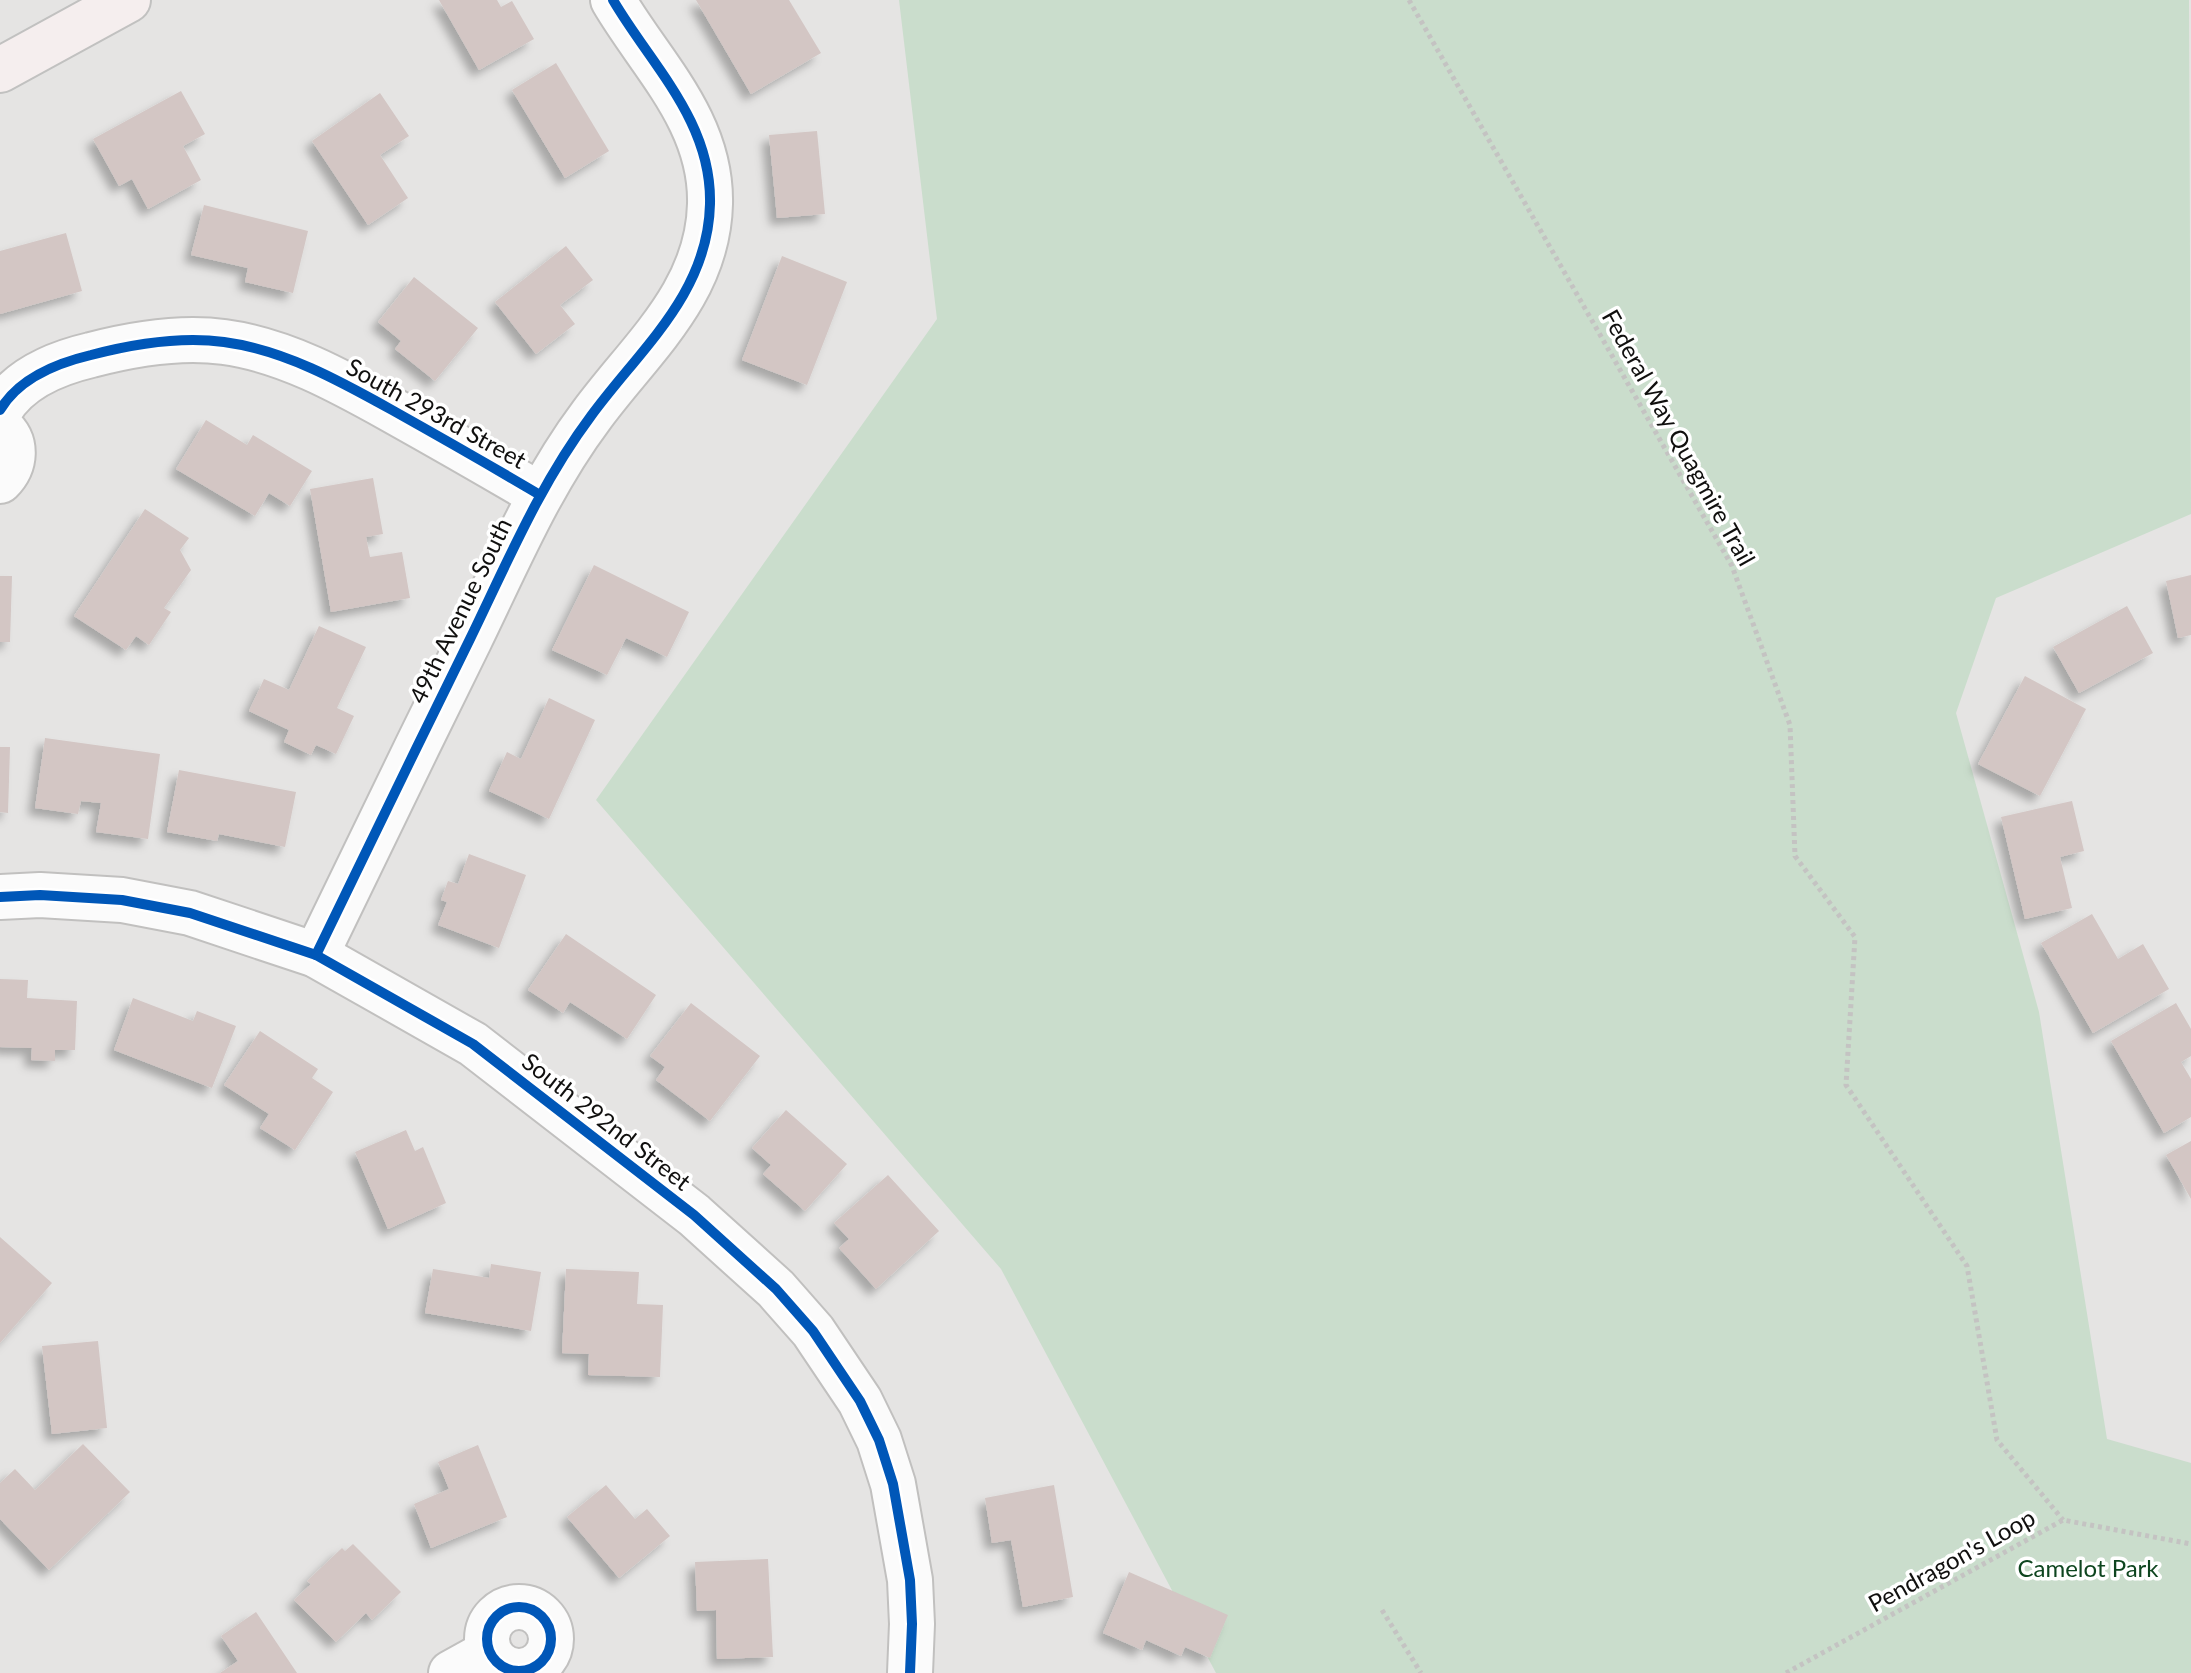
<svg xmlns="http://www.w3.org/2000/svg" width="2191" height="1673" viewBox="0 0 2191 1673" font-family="Lato,sans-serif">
<defs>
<filter id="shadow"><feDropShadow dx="-7" dy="7" stdDeviation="4" flood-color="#0004"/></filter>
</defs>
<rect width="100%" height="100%" fill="#e5e4e3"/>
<path fill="#caddcc" d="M 899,0 L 2189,0 L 2191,514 L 1996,598 L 1956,713 L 2039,1012 L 2107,1439 L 2191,1463 L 2191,1673 L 1216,1673 L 1001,1269 L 596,800 L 937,319 Z"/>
<g fill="#d3c6c4" filter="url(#shadow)">
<path d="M 439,0 L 497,0 L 501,7 L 512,1 L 534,39 L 479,70 Z"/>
<path d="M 696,0 L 789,0 L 821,53 L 751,94 Z"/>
<path d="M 556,63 L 609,151 L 565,178 L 512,90 Z"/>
<path d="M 181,91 L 205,134 L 183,146 L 201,180 L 148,209 L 132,179 L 119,186 L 93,139 Z"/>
<path d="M 380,93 L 409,136 L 380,155 L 408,198 L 368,225 L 312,141 Z"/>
<path d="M 817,131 L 825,214 L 777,218 L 769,135 Z"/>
<path d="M 204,205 L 308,231 L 293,293 L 245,282 L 248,268 L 191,255 Z"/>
<path d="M 66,233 L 82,291 L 0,314 L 0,251 Z"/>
<path d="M 566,246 L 593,280 L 560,305 L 575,324 L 536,354 L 495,302 Z"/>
<path d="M 782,256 L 847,282 L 807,385 L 742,360 Z"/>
<path d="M 414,277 L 478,328 L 435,381 L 395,349 L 401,341 L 378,322 Z"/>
<path d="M 206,420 L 247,445 L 253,435 L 312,471 L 290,506 L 269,493 L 255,516 L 176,469 Z"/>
<path d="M 373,478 L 383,534 L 366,537 L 370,557 L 402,552 L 410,598 L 331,612 L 310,489 Z"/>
<path d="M 145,509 L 189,538 L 180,550 L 191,570 L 164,608 L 171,612 L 149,645 L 136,636 L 126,650 L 74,616 Z"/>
<path d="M 594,565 L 689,612 L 667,657 L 626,638 L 607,675 L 552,650 Z"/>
<path d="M 2191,575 L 2191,635 L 2178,638 L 2166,581 Z"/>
<path d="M 0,576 L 12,576 L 10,642 L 0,642 Z"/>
<path d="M 2127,606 L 2153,653 L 2079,693 L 2053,647 Z"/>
<path d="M 319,626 L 366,647 L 337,708 L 354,716 L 336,754 L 316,745 L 311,755 L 284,742 L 289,730 L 249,711 L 264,679 L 289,690 Z"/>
<path d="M 2025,676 L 2086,709 L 2040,796 L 1978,764 Z"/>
<path d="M 549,698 L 595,720 L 549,819 L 489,791 L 507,752 L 521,759 Z"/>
<path d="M 45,738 L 160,754 L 148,839 L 96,832 L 101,803 L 81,801 L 78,814 L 35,808 Z"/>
<path d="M 0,747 L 10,747 L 8,813 L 0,812 Z"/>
<path d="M 179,770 L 296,792 L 285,847 L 219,834 L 217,841 L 167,832 Z"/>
<path d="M 2072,801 L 2084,851 L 2060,857 L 2072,908 L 2025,919 L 2001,817 Z"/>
<path d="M 469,854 L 526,875 L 499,948 L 438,925 L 447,902 L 441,900 L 448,881 L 458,884 Z"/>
<path d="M 2092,914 L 2118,959 L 2143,944 L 2169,989 L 2093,1033 L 2041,943 Z"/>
<path d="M 566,934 L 656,995 L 627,1039 L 570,1002 L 563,1013 L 528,990 Z"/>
<path d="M 0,979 L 28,980 L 27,998 L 77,1001 L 75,1050 L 55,1050 L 55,1061 L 31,1060 L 32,1048 L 0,1047 Z"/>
<path d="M 133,998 L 193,1021 L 197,1011 L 236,1026 L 212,1088 L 114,1050 Z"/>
<path d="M 691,1003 L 760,1056 L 710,1121 L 656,1080 L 665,1067 L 650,1056 Z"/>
<path d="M 2176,1003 L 2191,1029 L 2191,1056 L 2181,1062 L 2191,1079 L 2191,1117 L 2164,1133 L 2111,1041 Z"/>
<path d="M 260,1031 L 318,1069 L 312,1078 L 333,1092 L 295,1150 L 260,1128 L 269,1114 L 224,1085 Z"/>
<path d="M 786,1110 L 847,1164 L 805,1211 L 763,1174 L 771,1165 L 752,1148 Z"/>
<path d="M 406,1130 L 415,1151 L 423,1147 L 446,1203 L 388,1229 L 355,1152 Z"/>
<path d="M 2191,1141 L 2191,1199 L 2166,1155 Z"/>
<path d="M 888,1175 L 939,1231 L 876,1289 L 839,1248 L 849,1239 L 834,1223 Z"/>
<path d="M 0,1237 L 52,1283 L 0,1343 Z"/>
<path d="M 491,1264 L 541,1272 L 531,1331 L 425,1313 L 433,1269 L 489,1278 Z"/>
<path d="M 566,1269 L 639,1272 L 637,1304 L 663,1305 L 660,1377 L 588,1375 L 589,1354 L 562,1353 Z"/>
<path d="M 98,1341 L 107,1428 L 52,1434 L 42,1346 Z"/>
<path d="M 83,1444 L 130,1492 L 49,1570 L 0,1519 L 0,1483 L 15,1469 L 35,1490 Z"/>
<path d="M 478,1445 L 507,1517 L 431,1548 L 414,1504 L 449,1489 L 438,1462 Z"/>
<path d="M 606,1485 L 635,1519 L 647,1509 L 670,1536 L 619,1578 L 567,1517 Z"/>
<path d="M 1054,1485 L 1073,1597 L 1023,1607 L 1011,1540 L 992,1543 L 985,1498 Z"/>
<path d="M 353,1544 L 401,1592 L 372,1620 L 366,1613 L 336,1642 L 294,1600 L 311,1584 L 307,1581 L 342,1548 L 345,1551 Z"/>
<path d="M 768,1559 L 773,1657 L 717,1659 L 716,1610 L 697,1611 L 695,1562 Z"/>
<path d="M 1129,1572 L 1228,1615 L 1210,1658 L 1185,1647 L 1181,1656 L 1146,1640 L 1142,1650 L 1103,1633 Z"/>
<path d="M 256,1612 L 297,1673 L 220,1673 L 238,1661 L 221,1636 Z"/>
</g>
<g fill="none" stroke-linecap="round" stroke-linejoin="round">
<defs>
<g id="minor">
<path d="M 0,410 C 19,378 57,363 91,355 C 133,344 180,336 224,342 C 284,350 340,381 392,410 C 442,438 491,466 540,495"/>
<path d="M 0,427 C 18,442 16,465 0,481"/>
<path d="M 0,897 L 40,895 L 122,900 L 190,913 L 316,955 L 473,1044 L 694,1215 L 776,1289 L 813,1331 L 860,1401 L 879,1440 L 893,1484 L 910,1580 L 912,1624 L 910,1673"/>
<path d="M 316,955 C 367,850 418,744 470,639 C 507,563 540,484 591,416 C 640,349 708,294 710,204 C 712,121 651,65 613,0"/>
<circle cx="519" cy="1639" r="32"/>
<path d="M 451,1673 L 489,1652"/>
</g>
<path id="major" d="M 0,70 L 128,0"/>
</defs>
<use href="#minor" stroke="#c1c0bf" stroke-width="48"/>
<use href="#major" stroke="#c1c1c0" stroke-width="48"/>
<g stroke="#c4c3c2" stroke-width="5" stroke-dasharray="4 4" stroke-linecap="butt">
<path d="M 1409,0 L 1732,566 L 1790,725 L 1795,856 L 1855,937 L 1846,1085 L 1967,1266 L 1997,1440 L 2063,1520"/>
<path d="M 1382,1610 L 1421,1673"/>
<path d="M 1786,1673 L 2063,1520 L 2191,1544"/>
</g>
<use href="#minor" stroke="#fbfbfb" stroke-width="44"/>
<use href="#major" stroke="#f5eeee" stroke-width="44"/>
<defs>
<g id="cycleway">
<path d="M 0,410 C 19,378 57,363 91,355 C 133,344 180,336 224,342 C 284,350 340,381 392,410 C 442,438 491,466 540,495"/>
<path d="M 0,897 L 40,895 L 122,900 L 190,913 L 316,955 L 473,1044 L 694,1215 L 776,1289 L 813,1331 L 860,1401 L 879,1440 L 893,1484 L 910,1580 L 912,1624 L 910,1673"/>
<path d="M 316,955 C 367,850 418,744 470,639 C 507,563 540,484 591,416 C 640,349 708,294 710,204 C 712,121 651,65 613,0"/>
<circle cx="519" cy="1639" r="32"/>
</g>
</defs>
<use href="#cycleway" stroke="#fff" stroke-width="15"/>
<use href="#cycleway" stroke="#0057b8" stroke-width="10"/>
</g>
<g text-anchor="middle" stroke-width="7" stroke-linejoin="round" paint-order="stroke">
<g font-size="24" fill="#100f0e" stroke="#fff">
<text transform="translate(436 414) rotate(29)" y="8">South 293rd Street</text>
<text transform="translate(1678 438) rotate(61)" y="8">Federal Way Quagmire Trail</text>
<text transform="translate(461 611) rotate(-64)" y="8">49th Avenue South</text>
<text transform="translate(606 1122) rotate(38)" y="8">South 292nd Street</text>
<text transform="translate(1952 1561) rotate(-29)" y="8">Pendragon's Loop</text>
</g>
<g font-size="24" fill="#0e451f" stroke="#fff">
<text x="2088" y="1577">Camelot Park</text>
</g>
</g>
</svg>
